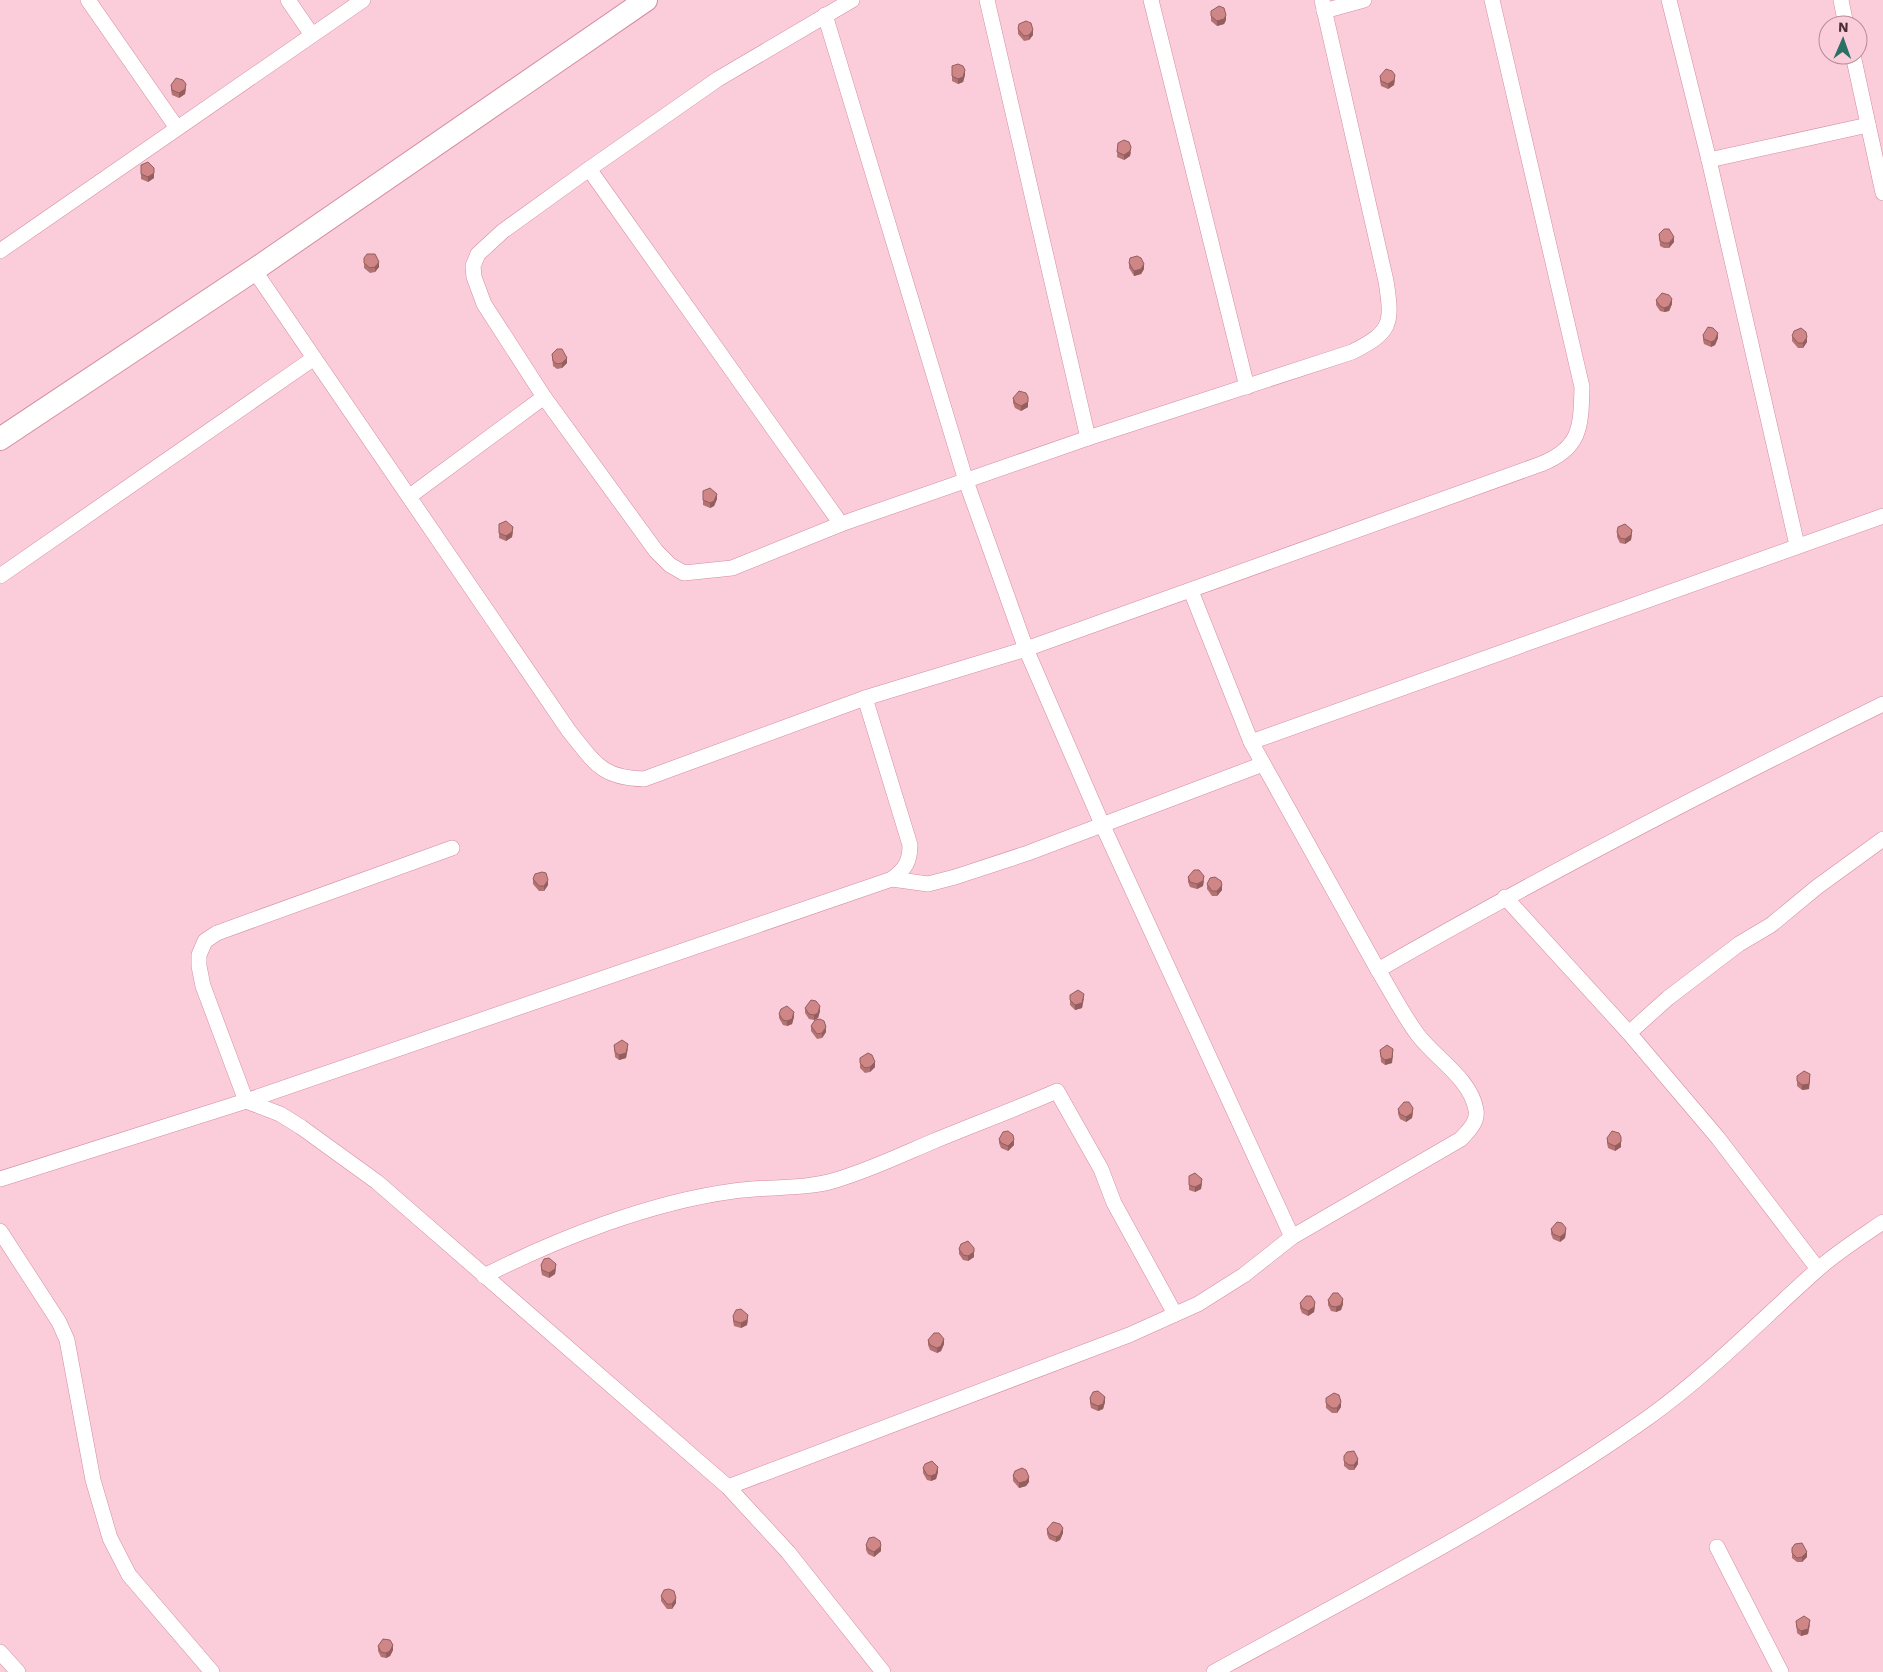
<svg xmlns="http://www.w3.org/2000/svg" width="1883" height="1672" viewBox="0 0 1883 1672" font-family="'Work Sans',sans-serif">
<rect width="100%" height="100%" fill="#fbcdda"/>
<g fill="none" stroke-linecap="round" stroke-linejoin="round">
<defs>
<g id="street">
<path d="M 88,0 L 177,128"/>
<path d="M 288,0 L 312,35"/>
<path d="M 852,0 L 718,79 L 589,169 L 503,231 L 478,254 L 473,266 L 474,277 L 484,304 L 544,397 L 656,551 L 670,565 L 684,573 L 732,568 L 841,524 L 1088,438 L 1352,352 C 1391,332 1393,325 1386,281 L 1322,0"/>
<path d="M 987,0 L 1088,438"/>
<path d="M 1151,0 L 1247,387"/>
<path d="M 1669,0 L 1709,160 L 1797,545"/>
<path d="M 1841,0 L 1846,25"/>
<path d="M 1324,11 L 1364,0"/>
<path d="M 825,15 L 966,481 L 1026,649 L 1102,824 L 1292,1237"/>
<path d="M 1853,55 L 1883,193"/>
<path d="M 1709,160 L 1868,125"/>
<path d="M 589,169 L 841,524"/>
<path d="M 0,251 L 363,0"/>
<path d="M 254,270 L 569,731 C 595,763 601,778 644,779 L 865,698 L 1026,649 L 1541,464 C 1581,448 1581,427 1582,387 L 1492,0"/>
<path d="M 410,496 L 544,397"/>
<path d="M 0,576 L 314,358"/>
<path d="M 1191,591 L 1251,742 L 1883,516"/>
<path d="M 1251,742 L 1378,970 C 1543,875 1712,788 1883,704"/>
<path d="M 452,848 L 217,933 L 205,941 L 199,955 L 199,966 L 203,986 L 246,1101 L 280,1114 L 301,1127 L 377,1182 L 728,1487 L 788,1552 L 883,1672"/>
<path d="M 892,879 L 928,884 L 955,877 L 1028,853 L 1263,764"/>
<path d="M 1505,897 L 1629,1033 L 1718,1138 L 1818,1269"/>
<path d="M 1629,1033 L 1668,998 L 1739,944 L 1771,925 L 1817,887 L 1883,839"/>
<path d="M 0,1179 L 246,1101 L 892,879 C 905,869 910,862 910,845 L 865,698"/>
<path d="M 0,1231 L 59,1322 L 67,1340 L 93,1480 L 110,1538 L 129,1575 L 212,1672"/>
<path d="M 484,1276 C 559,1238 651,1202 734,1191 C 767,1186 804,1190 836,1180 C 870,1170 901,1155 934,1141 C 975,1124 1016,1109 1057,1091 L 1101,1169 L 1114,1203 L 1175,1314"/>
<path d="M 728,1487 L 1129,1335 L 1198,1304 L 1244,1275 L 1292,1237 L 1461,1139 C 1469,1130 1478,1122 1476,1110 C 1471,1079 1436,1059 1418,1035 C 1403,1015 1391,991 1378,970"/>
<path d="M 1717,1547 L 1781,1672"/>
<path d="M 0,1652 L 18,1672"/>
<path d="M 1214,1672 C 1361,1591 1512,1514 1649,1417 C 1710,1373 1762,1319 1817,1270 C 1837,1252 1861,1237 1883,1222"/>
</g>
<path id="secondary" d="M 0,439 L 254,270 L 646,0"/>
</defs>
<use href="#street" stroke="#d48ca2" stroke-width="16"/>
<use href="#secondary" stroke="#d48ca2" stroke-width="24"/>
<use href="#street" stroke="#fff" stroke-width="15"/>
<use href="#secondary" stroke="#fff" stroke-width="22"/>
</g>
<g fill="#b37373">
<path d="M 1211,11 L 1226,20 L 1224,24 L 1217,26 L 1211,21 Z"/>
<path d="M 1018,29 L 1033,35 L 1029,40 L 1024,41 L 1018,34 Z"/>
<path d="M 952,66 L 965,75 L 963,82 L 958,84 L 952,81 Z"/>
<path d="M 1380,76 L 1395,80 L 1394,85 L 1388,89 L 1381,86 L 1380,81 Z"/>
<path d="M 171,85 L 186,89 L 185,94 L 179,98 L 172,95 L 171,90 Z"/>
<path d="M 1118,143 L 1131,152 L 1130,156 L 1124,160 L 1117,157 Z"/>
<path d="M 141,165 L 154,173 L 154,178 L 148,182 L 141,179 Z"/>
<path d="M 1659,234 L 1674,242 L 1669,248 L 1664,248 L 1660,246 Z"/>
<path d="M 364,258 L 379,267 L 375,272 L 370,273 L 364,268 Z"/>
<path d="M 1129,263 L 1144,269 L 1141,274 L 1134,276 L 1129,268 Z"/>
<path d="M 1656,300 L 1672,304 L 1669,311 L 1664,312 L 1660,311 L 1656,305 Z"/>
<path d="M 1703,335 L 1718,338 L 1715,345 L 1711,347 L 1704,344 L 1703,340 Z"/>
<path d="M 1792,336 L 1807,342 L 1803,348 L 1798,348 L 1792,341 Z"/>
<path d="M 552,354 L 567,363 L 562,368 L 557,369 L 553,366 Z"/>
<path d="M 1013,398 L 1028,402 L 1028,407 L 1021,411 L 1015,408 L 1013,403 Z"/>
<path d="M 703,491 L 717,499 L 714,506 L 710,508 L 703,505 Z"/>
<path d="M 499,524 L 513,532 L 512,537 L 506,541 L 499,538 Z"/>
<path d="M 1617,532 L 1632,535 L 1631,540 L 1625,544 L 1620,543 L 1617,537 Z"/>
<path d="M 1188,877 L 1204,881 L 1203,886 L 1197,889 L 1190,887 L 1188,882 Z"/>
<path d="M 533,879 L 548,885 L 544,891 L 539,891 L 533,884 Z"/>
<path d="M 1207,884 L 1222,890 L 1217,896 L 1212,896 L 1207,889 Z"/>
<path d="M 1070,995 L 1084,999 L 1082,1008 L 1075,1010 L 1070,1005 Z"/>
<path d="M 805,1008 L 820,1011 L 818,1018 L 814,1020 L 809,1019 L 805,1013 Z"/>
<path d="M 779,1014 L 794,1017 L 792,1024 L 787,1026 L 783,1025 L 779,1018 Z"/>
<path d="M 811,1026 L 826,1032 L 822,1038 L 817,1039 L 811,1031 Z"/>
<path d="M 614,1045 L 628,1049 L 626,1058 L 619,1060 L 615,1057 Z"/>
<path d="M 1380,1050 L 1393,1054 L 1392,1063 L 1385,1065 L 1381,1062 Z"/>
<path d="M 860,1058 L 875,1067 L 870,1072 L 865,1073 L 860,1068 Z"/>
<path d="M 1797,1076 L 1810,1079 L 1809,1089 L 1802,1090 L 1797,1086 Z"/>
<path d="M 1398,1109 L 1413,1113 L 1412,1118 L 1406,1122 L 1400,1119 L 1398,1114 Z"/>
<path d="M 1607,1138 L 1621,1142 L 1621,1147 L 1615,1151 L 1608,1148 L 1607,1143 Z"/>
<path d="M 999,1139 L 1014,1145 L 1008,1151 L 1001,1148 L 999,1143 Z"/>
<path d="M 1189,1176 L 1202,1184 L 1201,1189 L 1195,1192 L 1189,1190 Z"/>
<path d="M 1551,1229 L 1566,1233 L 1565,1238 L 1560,1242 L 1553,1239 L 1551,1234 Z"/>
<path d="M 959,1249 L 974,1253 L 974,1257 L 968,1261 L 963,1260 L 959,1254 Z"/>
<path d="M 541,1265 L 556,1269 L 555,1274 L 549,1278 L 542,1275 L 541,1270 Z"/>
<path d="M 1328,1300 L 1343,1304 L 1341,1310 L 1336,1312 L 1331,1311 L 1328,1305 Z"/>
<path d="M 1300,1303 L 1315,1307 L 1314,1312 L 1308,1316 L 1302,1313 L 1300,1308 Z"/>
<path d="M 733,1316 L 748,1320 L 747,1325 L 741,1328 L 734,1326 L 733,1321 Z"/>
<path d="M 928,1340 L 944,1344 L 941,1351 L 937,1353 L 930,1350 L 928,1345 Z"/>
<path d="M 1090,1398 L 1105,1402 L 1103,1409 L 1098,1411 L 1091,1408 L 1090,1403 Z"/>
<path d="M 1326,1398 L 1341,1407 L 1337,1413 L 1332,1413 L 1326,1408 Z"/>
<path d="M 1344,1456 L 1358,1464 L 1354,1470 L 1349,1470 L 1344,1466 Z"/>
<path d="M 923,1468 L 938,1472 L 936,1479 L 931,1481 L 927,1480 L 923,1473 Z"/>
<path d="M 1013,1476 L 1029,1482 L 1026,1486 L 1019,1488 L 1013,1481 Z"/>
<path d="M 1047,1529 L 1063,1533 L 1060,1540 L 1056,1542 L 1049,1539 L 1047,1534 Z"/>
<path d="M 866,1545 L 881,1551 L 874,1557 L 868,1554 L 866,1550 Z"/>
<path d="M 1792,1548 L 1807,1557 L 1802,1562 L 1797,1562 L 1792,1558 Z"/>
<path d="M 661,1596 L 676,1603 L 672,1609 L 667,1609 L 661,1601 Z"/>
<path d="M 1796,1621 L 1810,1625 L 1808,1634 L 1801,1636 L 1797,1633 Z"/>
<path d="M 378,1646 L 393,1650 L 390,1656 L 386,1658 L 381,1657 L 378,1651 Z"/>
</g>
<g fill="#925e5e">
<path d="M 1226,15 L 1226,20 L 1224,24 L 1217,26 L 1217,21 Z"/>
<path d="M 1033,30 L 1033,35 L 1029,40 L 1029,35 Z"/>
<path d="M 965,70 L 965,75 L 963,82 L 958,84 L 958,79 Z"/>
<path d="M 1395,75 L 1394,85 L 1388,89 L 1388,84 Z"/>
<path d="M 186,84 L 185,94 L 179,98 L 179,93 Z"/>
<path d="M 1131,147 L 1130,156 L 1124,160 L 1124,155 Z"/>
<path d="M 154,168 L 154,178 L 148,182 L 148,177 Z"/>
<path d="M 1674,237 L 1674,242 L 1669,248 L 1669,243 Z"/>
<path d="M 379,262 L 379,267 L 375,272 L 375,267 Z"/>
<path d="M 1144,264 L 1144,269 L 1141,274 L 1134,276 L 1134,271 Z"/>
<path d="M 1672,299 L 1672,304 L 1669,311 L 1664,312 L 1664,308 Z"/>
<path d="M 1718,333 L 1718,338 L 1715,345 L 1711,347 L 1711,342 Z"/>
<path d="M 1807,337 L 1807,342 L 1803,348 L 1803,343 Z"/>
<path d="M 567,358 L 567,363 L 562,368 L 562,363 Z"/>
<path d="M 1028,397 L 1028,407 L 1021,411 L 1021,406 Z"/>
<path d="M 717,494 L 717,499 L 714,506 L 710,508 L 710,503 Z"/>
<path d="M 513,527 L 512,537 L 506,541 L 506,536 Z"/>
<path d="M 1632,530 L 1631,540 L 1625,544 L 1625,539 Z"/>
<path d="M 1204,876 L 1203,886 L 1197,889 L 1197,884 Z"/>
<path d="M 548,880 L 548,885 L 544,891 L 544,886 Z"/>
<path d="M 1222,885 L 1222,890 L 1217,896 L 1217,891 Z"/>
<path d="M 1084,994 L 1082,1008 L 1075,1010 L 1075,1005 Z"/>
<path d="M 820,1006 L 820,1011 L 818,1018 L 814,1020 L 814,1015 Z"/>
<path d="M 794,1012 L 794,1017 L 792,1024 L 787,1026 L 787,1021 Z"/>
<path d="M 826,1027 L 826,1032 L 822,1038 L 822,1033 Z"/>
<path d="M 628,1044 L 626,1058 L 619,1060 L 619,1055 Z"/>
<path d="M 1393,1049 L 1392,1063 L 1385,1065 L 1385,1060 Z"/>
<path d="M 875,1062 L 875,1067 L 870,1072 L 870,1067 Z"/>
<path d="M 1810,1074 L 1809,1089 L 1802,1090 L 1802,1085 Z"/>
<path d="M 1413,1108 L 1412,1118 L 1406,1122 L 1406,1117 Z"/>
<path d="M 1621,1137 L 1621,1147 L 1615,1151 L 1615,1146 Z"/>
<path d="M 1014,1140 L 1014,1145 L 1008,1151 L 1008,1146 Z"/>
<path d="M 1202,1179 L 1201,1189 L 1195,1192 L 1195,1187 Z"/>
<path d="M 1566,1228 L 1565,1238 L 1560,1242 L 1560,1237 Z"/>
<path d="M 974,1248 L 974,1257 L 968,1261 L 968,1256 Z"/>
<path d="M 556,1264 L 555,1274 L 549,1278 L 549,1273 Z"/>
<path d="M 1343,1299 L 1343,1304 L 1341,1310 L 1336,1312 L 1336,1307 Z"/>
<path d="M 1315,1302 L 1314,1312 L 1308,1316 L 1308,1311 Z"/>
<path d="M 748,1315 L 747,1325 L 741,1328 L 741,1323 Z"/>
<path d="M 944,1339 L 944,1344 L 941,1351 L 937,1353 L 937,1348 Z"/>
<path d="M 1105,1397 L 1105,1402 L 1103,1409 L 1098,1411 L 1098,1406 Z"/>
<path d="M 1341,1402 L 1341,1407 L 1337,1413 L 1337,1408 Z"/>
<path d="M 1358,1459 L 1358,1464 L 1354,1470 L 1354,1465 Z"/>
<path d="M 938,1467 L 938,1472 L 936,1479 L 931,1481 L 931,1476 Z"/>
<path d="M 1029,1477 L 1029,1482 L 1026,1486 L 1019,1488 L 1019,1483 Z"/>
<path d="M 1063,1528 L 1063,1533 L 1060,1540 L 1056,1542 L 1056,1537 Z"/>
<path d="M 881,1546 L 881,1551 L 874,1557 L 874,1552 Z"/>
<path d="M 1807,1552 L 1807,1557 L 1802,1562 L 1802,1557 Z"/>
<path d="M 676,1598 L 676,1603 L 672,1609 L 672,1604 Z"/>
<path d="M 1810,1620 L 1808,1634 L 1801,1636 L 1801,1631 Z"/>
<path d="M 393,1645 L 393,1650 L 390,1656 L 386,1658 L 386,1653 Z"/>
</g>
<g fill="#d08686" stroke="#925e5e">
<path d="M 1219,6 L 1224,8 L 1226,15 L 1224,19 L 1217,21 L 1211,16 L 1211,11 Z"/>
<path d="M 1026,21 L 1031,23 L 1033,30 L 1029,35 L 1024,36 L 1018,29 L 1019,24 Z"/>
<path d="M 958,64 L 963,66 L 965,70 L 963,77 L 958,79 L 952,76 L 952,66 Z"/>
<path d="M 1386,69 L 1392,71 L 1395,75 L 1394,80 L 1388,84 L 1381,81 L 1380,76 Z"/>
<path d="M 176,78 L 183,80 L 186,84 L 185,89 L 179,93 L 172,90 L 171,85 Z"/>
<path d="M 1124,140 L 1129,142 L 1131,147 L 1130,151 L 1124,155 L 1117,152 L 1118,143 Z"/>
<path d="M 148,162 L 154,168 L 154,173 L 148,177 L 141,174 L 141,165 Z"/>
<path d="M 1664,229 L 1669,229 L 1674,237 L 1669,243 L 1664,243 L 1660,241 L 1659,234 Z"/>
<path d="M 367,254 L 375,254 L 379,262 L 375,267 L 370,268 L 364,263 L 364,258 Z"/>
<path d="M 1137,256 L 1141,258 L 1144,264 L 1141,269 L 1134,271 L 1129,263 L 1130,258 Z"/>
<path d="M 1662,293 L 1669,295 L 1672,299 L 1669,306 L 1664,308 L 1660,306 L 1656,300 Z"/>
<path d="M 1708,327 L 1713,328 L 1718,333 L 1715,340 L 1711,342 L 1704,339 L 1703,335 Z"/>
<path d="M 1801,328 L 1806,332 L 1807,337 L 1803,343 L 1798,343 L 1792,336 L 1794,331 Z"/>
<path d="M 557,349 L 562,349 L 567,358 L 562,363 L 557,364 L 553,361 L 552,354 Z"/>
<path d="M 1019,391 L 1026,393 L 1028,397 L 1028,402 L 1021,406 L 1015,403 L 1013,398 Z"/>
<path d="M 710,488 L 717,494 L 714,501 L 710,503 L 703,500 L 703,491 Z"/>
<path d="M 506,521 L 513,527 L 512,532 L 506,536 L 499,533 L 499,524 Z"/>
<path d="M 1625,524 L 1632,530 L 1631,535 L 1625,539 L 1620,538 L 1617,532 L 1618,527 Z"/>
<path d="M 1194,870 L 1199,870 L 1204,876 L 1203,881 L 1197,884 L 1190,882 L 1188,877 Z"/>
<path d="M 542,872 L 546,873 L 548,880 L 544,886 L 539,886 L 533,879 L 535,874 Z"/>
<path d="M 1215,877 L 1221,881 L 1222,885 L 1217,891 L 1212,891 L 1207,884 L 1210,878 Z"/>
<path d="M 1078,990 L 1084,994 L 1082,1003 L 1075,1005 L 1070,1000 L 1070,995 Z"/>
<path d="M 811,1000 L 816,1001 L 820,1006 L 818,1013 L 814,1015 L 809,1014 L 805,1008 Z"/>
<path d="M 787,1006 L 794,1012 L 792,1019 L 787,1021 L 783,1020 L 779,1014 L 781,1009 Z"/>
<path d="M 820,1019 L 824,1021 L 826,1027 L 822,1033 L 817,1034 L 811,1026 L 815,1020 Z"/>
<path d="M 622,1040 L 628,1044 L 626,1053 L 619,1055 L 615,1052 L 614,1045 Z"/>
<path d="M 1387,1045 L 1393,1049 L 1392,1058 L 1385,1060 L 1381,1057 L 1380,1050 Z"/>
<path d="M 868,1053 L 872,1055 L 875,1062 L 870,1067 L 865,1068 L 860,1063 L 860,1058 Z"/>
<path d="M 1804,1071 L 1810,1074 L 1809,1084 L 1802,1085 L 1797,1081 L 1797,1076 Z"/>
<path d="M 1404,1102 L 1409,1102 L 1413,1108 L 1412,1113 L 1406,1117 L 1400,1114 L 1398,1109 Z"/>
<path d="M 1008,1131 L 1013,1135 L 1014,1140 L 1008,1146 L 1001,1143 L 999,1139 L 1003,1132 Z"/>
<path d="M 1612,1131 L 1619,1133 L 1621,1137 L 1621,1142 L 1615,1146 L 1608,1143 L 1607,1138 Z"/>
<path d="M 1195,1173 L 1202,1179 L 1201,1184 L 1195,1187 L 1189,1185 L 1189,1176 Z"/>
<path d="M 1557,1222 L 1562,1223 L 1566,1228 L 1565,1233 L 1560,1237 L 1553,1234 L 1551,1229 Z"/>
<path d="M 968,1241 L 974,1248 L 974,1252 L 968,1256 L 963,1255 L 959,1249 L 961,1244 Z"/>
<path d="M 549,1258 L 556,1264 L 555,1269 L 549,1273 L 542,1270 L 541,1265 L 544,1259 Z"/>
<path d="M 1333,1293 L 1338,1293 L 1343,1299 L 1341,1305 L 1336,1307 L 1331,1306 L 1328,1300 Z"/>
<path d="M 1306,1296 L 1311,1296 L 1315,1302 L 1314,1307 L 1308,1311 L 1302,1308 L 1300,1303 Z"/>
<path d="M 741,1309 L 748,1315 L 747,1320 L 741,1323 L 734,1321 L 733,1316 L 736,1310 Z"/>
<path d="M 934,1333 L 939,1333 L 944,1339 L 941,1346 L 937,1348 L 930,1345 L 928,1340 Z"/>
<path d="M 1098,1391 L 1105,1397 L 1103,1404 L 1098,1406 L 1091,1403 L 1090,1398 L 1093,1392 Z"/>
<path d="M 1334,1393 L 1339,1395 L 1341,1402 L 1337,1408 L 1332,1408 L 1326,1403 L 1326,1398 Z"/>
<path d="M 1354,1451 L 1358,1459 L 1354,1465 L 1349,1465 L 1344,1461 L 1344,1456 L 1347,1452 Z"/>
<path d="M 932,1461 L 938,1467 L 936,1474 L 931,1476 L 927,1475 L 923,1468 L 925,1464 Z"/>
<path d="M 1022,1468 L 1026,1470 L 1029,1477 L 1026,1481 L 1019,1483 L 1013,1476 L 1015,1471 Z"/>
<path d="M 1053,1522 L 1060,1524 L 1063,1528 L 1060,1535 L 1056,1537 L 1049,1534 L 1047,1529 Z"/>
<path d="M 874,1537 L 880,1541 L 881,1546 L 874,1552 L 868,1549 L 866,1545 L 869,1538 Z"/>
<path d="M 1802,1543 L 1807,1552 L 1802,1557 L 1797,1558 L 1792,1553 L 1792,1548 L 1795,1544 Z"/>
<path d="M 669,1589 L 674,1591 L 676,1598 L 672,1604 L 667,1604 L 661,1596 L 664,1590 Z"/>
<path d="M 1804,1616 L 1810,1620 L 1808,1629 L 1801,1631 L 1797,1628 L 1796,1621 Z"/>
<path d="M 383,1639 L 390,1640 L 393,1645 L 390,1651 L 386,1653 L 381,1652 L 378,1646 Z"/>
</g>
<g transform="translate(1843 40) rotate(2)"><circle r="24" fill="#fbcdda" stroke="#b48d98"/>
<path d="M0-4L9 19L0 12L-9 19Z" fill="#2b7064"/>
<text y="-8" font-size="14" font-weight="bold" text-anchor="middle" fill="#4a2c36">N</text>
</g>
</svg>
